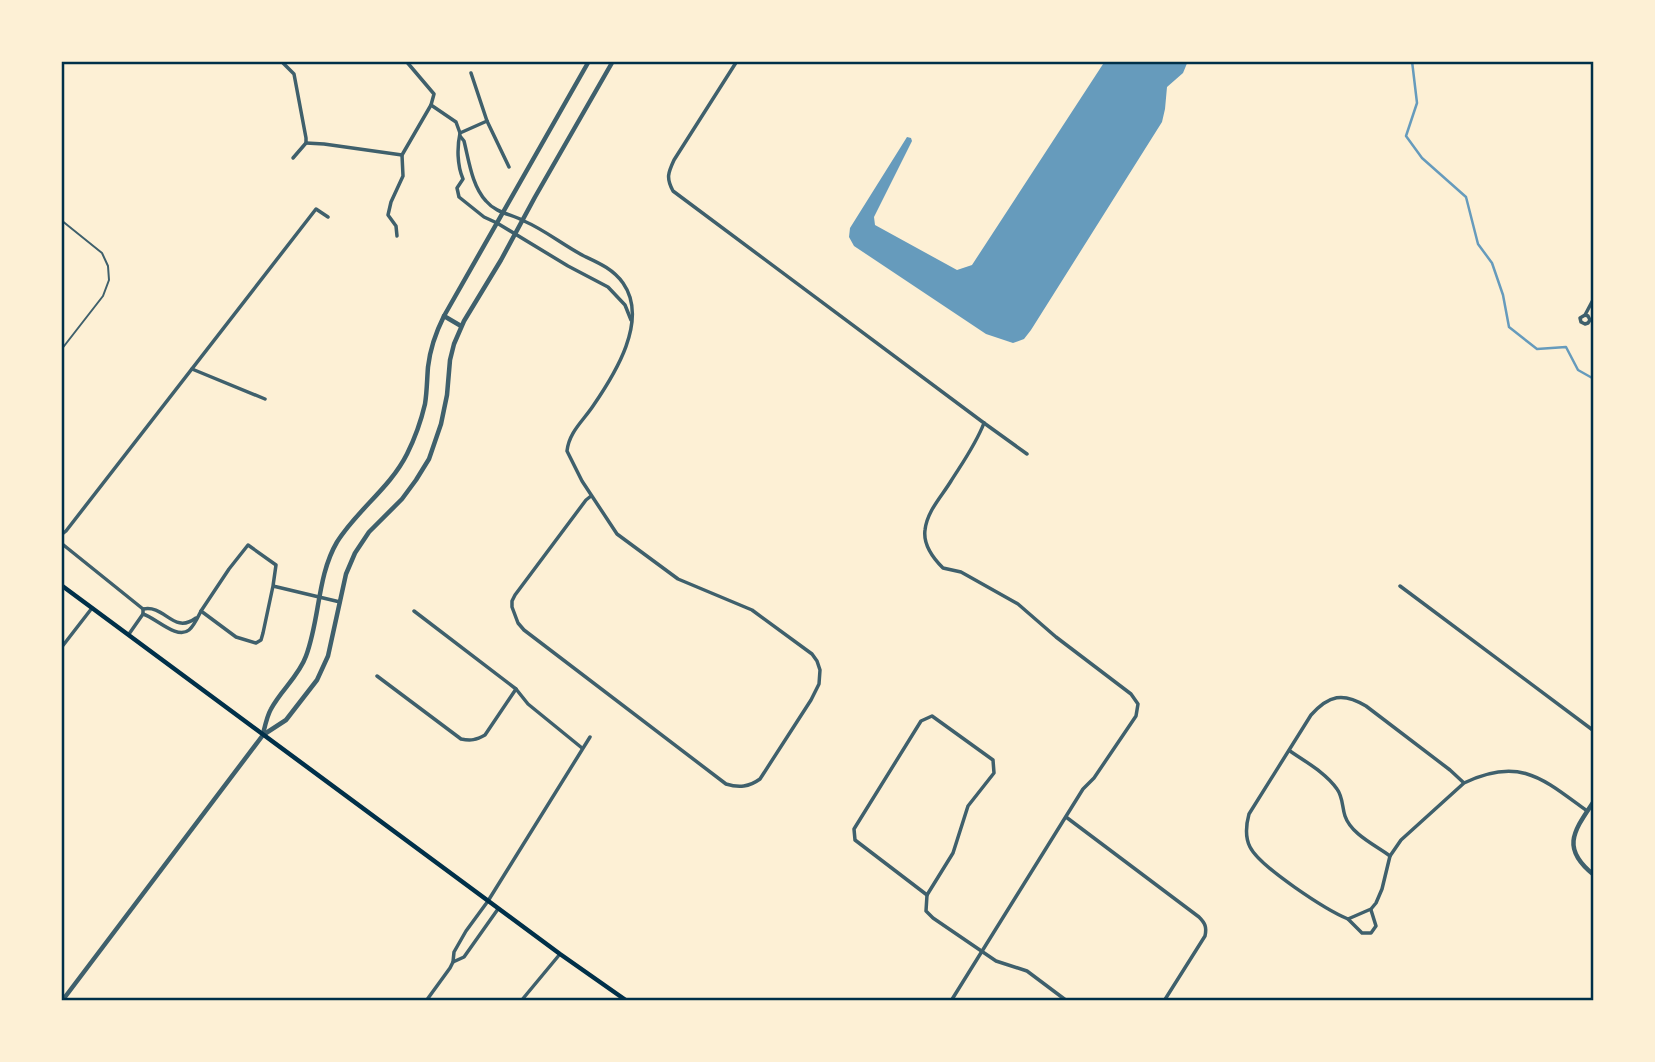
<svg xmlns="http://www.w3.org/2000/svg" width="1655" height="1062" viewBox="0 0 1655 1062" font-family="Jost,sans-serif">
<rect width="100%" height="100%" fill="#fdf0d5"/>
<path fill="#669bbc" d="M 1105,61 L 1188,61 L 1183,73 L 1167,87 L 1165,109 L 1162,122 L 1031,330 L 1024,339 L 1013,343 L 986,334 L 854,246 L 849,237 L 850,228 L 907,137 L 911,138 L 912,141 L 874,217 L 875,225 L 957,270 L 972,265 Z"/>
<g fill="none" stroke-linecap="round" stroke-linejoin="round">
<path stroke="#669bbc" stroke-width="2.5" d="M 1412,61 L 1417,103 L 1406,136 L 1422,158 L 1466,197 L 1478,244 L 1492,263 L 1503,295 L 1509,327 L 1537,349 L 1566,347 L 1578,370 L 1594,379"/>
<path stroke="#3f606c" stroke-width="2" d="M 61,220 L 102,253 L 108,266 L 109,280 L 103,296 L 61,350"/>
<g stroke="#3f606c" stroke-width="3.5">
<path d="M 284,61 L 283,63 L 294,74 L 306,138 L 306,143 L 293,158"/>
<path d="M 406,61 L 434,94 L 431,105 L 456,122 L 460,133 C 457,147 457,165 463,179 L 457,188 L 459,197 L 484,217 L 497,223 L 568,266 L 608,287 L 625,305 L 631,320"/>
<path d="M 737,61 L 674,160 C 668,173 666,178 673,191 L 984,423 L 1027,454"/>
<path d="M 471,73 L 487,121 L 509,167"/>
<path d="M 460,133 L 487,121"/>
<path d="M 460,136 L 464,141 C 469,161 472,186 486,201 C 496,213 511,214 524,221 C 545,230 563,245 584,256 C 599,263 613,269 623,283 C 649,320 615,374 593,406 C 583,421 569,432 567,451 L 582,481 L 617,534 L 678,579 L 752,610 L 812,654 L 817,661 L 820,670 L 819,684 L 811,700 L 760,779 C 749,787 739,788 726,784 L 524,630 L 518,623 L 512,607 L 512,601 L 515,595 L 586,500 L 591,496"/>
<path d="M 306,143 L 324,144 L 402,155"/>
<path d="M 397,236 L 396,226 L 388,215 L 391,202 L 403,176 L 402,155 L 431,105"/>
<path d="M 1585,315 L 1588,316 L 1590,320 L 1588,323 L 1585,324 L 1581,322 L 1580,318 L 1585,315 L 1594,298"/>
<path d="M 192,369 L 265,399"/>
<path d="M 61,535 L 66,531 L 316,209 L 328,217"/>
<path d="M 61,543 L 143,609 L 143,614 L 129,634"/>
<path d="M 273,586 L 263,633 L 261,640 L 256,643 L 236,637 L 201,611 L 229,569 L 248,545 L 276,565 L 273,586 L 340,602"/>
<path d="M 1400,586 L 1594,731"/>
<path d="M 143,609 C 165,604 173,635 196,618"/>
<path d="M 414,611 L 516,689 L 528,704 L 582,748"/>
<path d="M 143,614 C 156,618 177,640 189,630 C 194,626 198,617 201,611"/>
<path d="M 61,648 L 92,608"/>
<path d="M 377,676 L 461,739 C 471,741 476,740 485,735 L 516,689"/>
<path d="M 932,716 L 993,760 L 994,773 L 968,806 L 953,853 L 927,895 L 855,840 L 854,829 L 921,721 Z"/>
<path d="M 1290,751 C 1306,762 1326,773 1337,789 C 1343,797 1342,807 1345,816 C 1351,834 1375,845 1390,856"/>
<path d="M 1464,783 L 1450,770 L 1366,706 C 1343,692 1329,695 1311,715 L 1249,814 C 1246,825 1245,837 1250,847 C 1260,867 1326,910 1348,919 L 1371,909 L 1376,903 L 1382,889 L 1390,856 L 1401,840 L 1464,783 C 1520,756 1543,779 1587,811"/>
<path d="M 1066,817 L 1199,917 C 1205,923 1207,927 1205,936 L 1164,1001"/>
<path d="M 927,895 L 926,911 L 933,918 L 996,961 L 1027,971 L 1067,1001"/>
<path d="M 1348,919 L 1362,933 L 1371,933 L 1376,926 L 1371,910"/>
<path d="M 453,962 L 464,957 L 498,909"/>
<path d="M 426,1001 L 450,968 L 453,962 L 454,952 L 466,931 L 488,901 L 590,737"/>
<path d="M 521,1001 L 560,954"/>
<path d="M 951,1001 L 1083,789 L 1094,778 L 1136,716 L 1138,704 L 1131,694 L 1056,637 L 1018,604 L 961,572 L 943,568 C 933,558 923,545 925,530 C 927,511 942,496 951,481 C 963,462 976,444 984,423"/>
</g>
<g stroke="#3f606c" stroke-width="4.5">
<path d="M 444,316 L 461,326"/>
<path d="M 263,734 C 265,726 267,716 271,709 C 281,690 299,676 306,656 C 320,619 317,576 337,542 C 357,510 390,488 407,454 C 415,438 421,421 425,404 C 427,392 427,379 428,367 C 430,349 436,332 444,316 L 589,61"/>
<path d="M 1594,801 C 1574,831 1560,848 1594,875"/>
<path d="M 62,1001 L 263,735 L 286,720 L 317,680 L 328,656 L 346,574 L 355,553 L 369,532 L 402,499 L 416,480 L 429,459 L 441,424 L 447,395 L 450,360 L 454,344 L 464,321 L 501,260 L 535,197 L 613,61"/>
</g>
<path stroke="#003049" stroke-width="4.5" d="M 61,585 L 560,954 L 627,1001"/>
</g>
<rect width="1655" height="1062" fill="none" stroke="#fdf0d5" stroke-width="126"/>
<rect x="63" y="63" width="1529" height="936" fill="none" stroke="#003049" stroke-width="2.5"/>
</svg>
